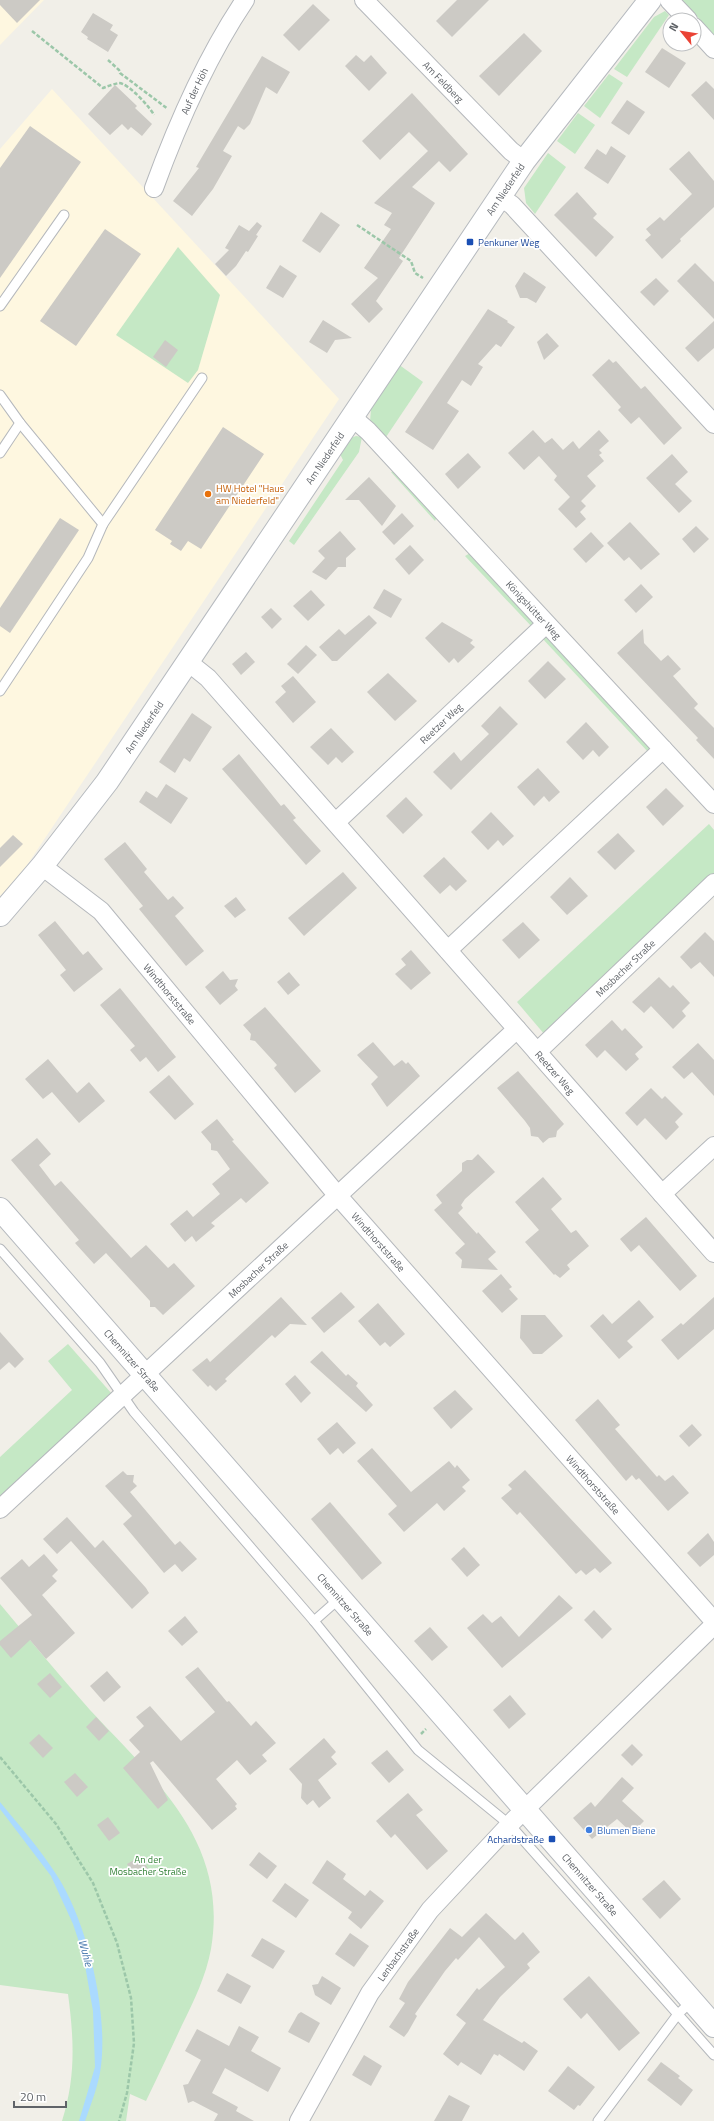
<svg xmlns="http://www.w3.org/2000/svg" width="714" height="2121" viewBox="0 0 714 2121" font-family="'Titillium Web',sans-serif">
<rect width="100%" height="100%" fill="#f1efe8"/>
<g fill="#fef7e0">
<path d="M 0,0 L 44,0 L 0,45 Z"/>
<path d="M 52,89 L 339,399 L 17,880 L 0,896 L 0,149 Z"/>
</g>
<g fill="#c5e8c5">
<path d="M 682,0 L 714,0 L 714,35 Z"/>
<path d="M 665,11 L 669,15 L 627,77 L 614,69 L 654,17 Z"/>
<path d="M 609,74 L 623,83 L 600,118 L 584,106 Z"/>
<path d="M 578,113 L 595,125 L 575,154 L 557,141 Z"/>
<path d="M 548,153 L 566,167 L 535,214 L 526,203 L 524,188 Z"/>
<path d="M 178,247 L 220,295 L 198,370 L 188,383 L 116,335 Z"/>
<path d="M 398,364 L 423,382 L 384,440 L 370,422 L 371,409 Z"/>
<path d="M 356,436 L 362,437 L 359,452 L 294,545 L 289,541 L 343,460 L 340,454 L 351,438 Z"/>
<path d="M 398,470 L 438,514 L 435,521 L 391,472 Z"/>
<path d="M 472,552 L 534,618 L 532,627 L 465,556 Z"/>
<path d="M 549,636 L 651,745 L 649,753 L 541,637 Z"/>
<path d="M 709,824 L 714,830 L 714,875 L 545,1035 L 517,1002 Z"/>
<path d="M 68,1344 L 112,1394 L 0,1499 L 0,1457 L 72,1390 L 48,1361 Z"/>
<path d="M 0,1604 C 30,1640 59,1675 90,1710 C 156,1781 229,1842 211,1949 C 206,1976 194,2001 182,2025 C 170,2051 158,2076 146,2101 L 130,2094 L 126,2121 L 62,2121 C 76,2077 74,2039 68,1994 L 0,1985 Z"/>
</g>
<path fill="#aadaff" d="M 0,1802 C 19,1825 40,1849 56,1874 C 87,1921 108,2009 101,2066 C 99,2084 91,2104 85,2121 L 79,2121 L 95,2067 L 93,2011 L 83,1954 L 73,1924 L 51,1876 L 0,1809 Z"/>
<g fill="#cccac5">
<path d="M 0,0 L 40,0 L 17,23 L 0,5 Z"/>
<path d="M 457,0 L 489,0 L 452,37 L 436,21 Z"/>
<path d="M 313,4 L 330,20 L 299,51 L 283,35 Z"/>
<path d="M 93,13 L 113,25 L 110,30 L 118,35 L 108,52 L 87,39 L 88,37 L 81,32 Z"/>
<path d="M 524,33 L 542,51 L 499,96 L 479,76 Z"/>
<path d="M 662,48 L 686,63 L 669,88 L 645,72 Z"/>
<path d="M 356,55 L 364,62 L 371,55 L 387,73 L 369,91 L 345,66 Z"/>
<path d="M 262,56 L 290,72 L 277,94 L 266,87 L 250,124 L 244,130 L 238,126 L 223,151 L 232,156 L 213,189 L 192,216 L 173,201 L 199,168 L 196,167 Z"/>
<path d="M 706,81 L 714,89 L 714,120 L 691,95 Z"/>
<path d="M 115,85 L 137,106 L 135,108 L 152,124 L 142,136 L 131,127 L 128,130 L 122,124 L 110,135 L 88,114 Z"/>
<path d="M 412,93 L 468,154 L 450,172 L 439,161 L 412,187 L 435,203 L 399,258 L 403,261 L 376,301 L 383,309 L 369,323 L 351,304 L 378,278 L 364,268 L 391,229 L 384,225 L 392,213 L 374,203 L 428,151 L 409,132 L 380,160 L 362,141 Z"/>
<path d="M 627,100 L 645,112 L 629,135 L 611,123 Z"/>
<path d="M 30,126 L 81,162 L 0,278 L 0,168 Z"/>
<path d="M 611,146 L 626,156 L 608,184 L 584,168 L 597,149 L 606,155 Z"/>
<path d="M 689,151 L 714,181 L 714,207 L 680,239 L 681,241 L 662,259 L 645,240 L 651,235 L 646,229 L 660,217 L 664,221 L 692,194 L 669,169 Z"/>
<path d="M 577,192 L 597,214 L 593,218 L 614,237 L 596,257 L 554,215 Z"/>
<path d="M 321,212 L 340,225 L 320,253 L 302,241 Z"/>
<path d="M 257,222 L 262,226 L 256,235 L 258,236 L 248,252 L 246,251 L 236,266 L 226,276 L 215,264 L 229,250 L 225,248 L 239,225 L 249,231 Z"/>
<path d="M 105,229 L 141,254 L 76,346 L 40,321 Z"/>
<path d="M 695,263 L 714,282 L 714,319 L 677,281 Z"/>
<path d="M 280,265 L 297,276 L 283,298 L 266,288 Z"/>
<path d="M 524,272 L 546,287 L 536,303 L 527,298 L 520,298 L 515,286 Z"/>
<path d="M 656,278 L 669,291 L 654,306 L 640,292 Z"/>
<path d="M 488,309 L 508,321 L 507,322 L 515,327 L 501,347 L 496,344 L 478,364 L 483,367 L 471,386 L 462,380 L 447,403 L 459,411 L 433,450 L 405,432 Z"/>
<path d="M 323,320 L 352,338 L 335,340 L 327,353 L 309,342 Z"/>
<path d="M 714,321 L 714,348 L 698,362 L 685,348 Z"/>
<path d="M 547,333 L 559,346 L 544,360 L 537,342 Z"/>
<path d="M 165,340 L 178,350 L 166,367 L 153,357 Z"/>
<path d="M 609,359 L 613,363 L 616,361 L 641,389 L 645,386 L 682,428 L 664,445 L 639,417 L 631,424 L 618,410 L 621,407 L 592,375 Z"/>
<path d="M 223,427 L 264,454 L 201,549 L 188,541 L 181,551 L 170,544 L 172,541 L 155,530 Z"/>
<path d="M 533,430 L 545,443 L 552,438 L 563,450 L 573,441 L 579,449 L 599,430 L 609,441 L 599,450 L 602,453 L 599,455 L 604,461 L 587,476 L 596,486 L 581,501 L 586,506 L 580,512 L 586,519 L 576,528 L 558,509 L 570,497 L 554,480 L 557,476 L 539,456 L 524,470 L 508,453 Z"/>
<path d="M 468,453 L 481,467 L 458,489 L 445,474 Z"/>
<path d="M 672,454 L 688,472 L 675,484 L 692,501 L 679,513 L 646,478 Z"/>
<path d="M 369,477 L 396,506 L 382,526 L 359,500 L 345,500 Z"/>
<path d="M 402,513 L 414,526 L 394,545 L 382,532 Z"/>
<path d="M 60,518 L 79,530 L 10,633 L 0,626 L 0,608 Z"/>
<path d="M 630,522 L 660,554 L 641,570 L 629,557 L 624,561 L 607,543 Z"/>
<path d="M 696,526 L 709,539 L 694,553 L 682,539 Z"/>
<path d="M 340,531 L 356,549 L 346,558 L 346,567 L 338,567 L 326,580 L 312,572 L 325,558 L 318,551 Z"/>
<path d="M 591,532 L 604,546 L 586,563 L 573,549 Z"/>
<path d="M 410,545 L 424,560 L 409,575 L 395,559 Z"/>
<path d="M 641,584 L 653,597 L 636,613 L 624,600 Z"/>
<path d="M 384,589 L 402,599 L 391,618 L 373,608 Z"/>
<path d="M 311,590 L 325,605 L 308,621 L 293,606 Z"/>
<path d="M 271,608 L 282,619 L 272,629 L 261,617 Z"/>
<path d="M 369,615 L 377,623 L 337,661 L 332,661 L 319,647 L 339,629 L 345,635 Z"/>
<path d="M 442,622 L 473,640 L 470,643 L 475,647 L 458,663 L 454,658 L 449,663 L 425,638 Z"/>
<path d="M 643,629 L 644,643 L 661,661 L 668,655 L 681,669 L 673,676 L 698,704 L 694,708 L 714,728 L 714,759 L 696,740 L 698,738 L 617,653 Z"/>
<path d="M 306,645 L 317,655 L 298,674 L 287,664 Z"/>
<path d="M 246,652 L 255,662 L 241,675 L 232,664 Z"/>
<path d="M 548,661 L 566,679 L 545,699 L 528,681 Z"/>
<path d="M 388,673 L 417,701 L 395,721 L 367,692 Z"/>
<path d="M 293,676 L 316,702 L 293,723 L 275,702 L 286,692 L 281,686 Z"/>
<path d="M 500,706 L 518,724 L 451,790 L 433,772 L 454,752 L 461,761 L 489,734 L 481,726 Z"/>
<path d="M 192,713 L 212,727 L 190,762 L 184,758 L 175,773 L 159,762 Z"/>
<path d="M 586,722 L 609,747 L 599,757 L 593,750 L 583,760 L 566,742 Z"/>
<path d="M 331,728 L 354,752 L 342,763 L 336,757 L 328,765 L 310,747 Z"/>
<path d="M 239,754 L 281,806 L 284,804 L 296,818 L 293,820 L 321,851 L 306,865 L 222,769 Z"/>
<path d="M 538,768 L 560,792 L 549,802 L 544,796 L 534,806 L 517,787 Z"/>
<path d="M 166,784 L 188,798 L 171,824 L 139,802 L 146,791 L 157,798 Z"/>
<path d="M 666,788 L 684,806 L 663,826 L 646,807 Z"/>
<path d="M 406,797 L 423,815 L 403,834 L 386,816 Z"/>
<path d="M 491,812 L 514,836 L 503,846 L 498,840 L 488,850 L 471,832 Z"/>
<path d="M 618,833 L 635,851 L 615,870 L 597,852 Z"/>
<path d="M 13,835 L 23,844 L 0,867 L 0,848 Z"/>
<path d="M 125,842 L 147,869 L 144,872 L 168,900 L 173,896 L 184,908 L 175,916 L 204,951 L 186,966 L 139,909 L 143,906 L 104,859 Z"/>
<path d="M 444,857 L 467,881 L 456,891 L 450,885 L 440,894 L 423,876 Z"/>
<path d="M 343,872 L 357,888 L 304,936 L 288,918 Z"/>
<path d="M 570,877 L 588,896 L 567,915 L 550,897 Z"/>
<path d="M 236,897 L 246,910 L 235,918 L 224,906 Z"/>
<path d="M 55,921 L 83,955 L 88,951 L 103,969 L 74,992 L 60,975 L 66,970 L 38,935 Z"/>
<path d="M 523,922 L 540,940 L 519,959 L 502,940 Z"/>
<path d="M 705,932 L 714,941 L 714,977 L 700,962 L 691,969 L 680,957 Z"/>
<path d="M 411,950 L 431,973 L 411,990 L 395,974 L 406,965 L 401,959 Z"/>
<path d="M 223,971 L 230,980 L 238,979 L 235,986 L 238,990 L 220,1005 L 205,987 Z"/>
<path d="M 289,972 L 300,985 L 288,995 L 277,982 Z"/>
<path d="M 659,977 L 670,988 L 673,985 L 690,1003 L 682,1011 L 686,1016 L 673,1029 L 651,1006 L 644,1013 L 632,1002 Z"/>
<path d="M 120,988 L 176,1057 L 158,1072 L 146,1057 L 140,1062 L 130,1050 L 135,1046 L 100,1005 Z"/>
<path d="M 265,1007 L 321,1071 L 295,1093 L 274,1068 L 277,1065 L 255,1041 L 250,1040 L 251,1034 L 243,1025 Z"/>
<path d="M 612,1020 L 622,1031 L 625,1028 L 643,1047 L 635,1054 L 639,1059 L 626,1071 L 605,1050 L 597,1058 L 585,1045 Z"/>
<path d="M 373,1042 L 394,1066 L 402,1060 L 406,1064 L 408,1062 L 420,1076 L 387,1107 L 371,1084 L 378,1077 L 357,1055 Z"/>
<path d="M 698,1043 L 714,1060 L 714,1096 L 692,1072 L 684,1079 L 672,1067 Z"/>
<path d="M 48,1059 L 77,1093 L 89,1082 L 105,1101 L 79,1123 L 52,1092 L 43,1099 L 25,1079 Z"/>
<path d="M 518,1071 L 564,1124 L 557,1131 L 556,1137 L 549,1138 L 543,1143 L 538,1137 L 531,1136 L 530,1128 L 525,1121 L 497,1088 Z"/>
<path d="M 169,1075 L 194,1104 L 175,1120 L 149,1092 Z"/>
<path d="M 651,1088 L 662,1099 L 665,1096 L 683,1114 L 675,1122 L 679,1127 L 666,1140 L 645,1118 L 637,1126 L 625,1113 Z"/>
<path d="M 217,1119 L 234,1140 L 232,1141 L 269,1183 L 246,1203 L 241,1198 L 211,1223 L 215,1226 L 196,1242 L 192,1236 L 185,1242 L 170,1224 L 187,1210 L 193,1217 L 220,1194 L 212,1184 L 230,1169 L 217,1151 L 211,1150 L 211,1144 L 201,1132 Z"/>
<path d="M 37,1138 L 51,1154 L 39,1165 L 55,1186 L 61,1181 L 131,1258 L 146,1245 L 168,1268 L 174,1263 L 195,1286 L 163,1315 L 155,1307 L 150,1307 L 150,1301 L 106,1253 L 94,1264 L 75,1243 L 79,1240 L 11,1160 Z"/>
<path d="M 478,1154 L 495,1172 L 465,1199 L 461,1205 L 463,1208 L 458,1213 L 477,1234 L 478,1232 L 496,1252 L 488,1259 L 498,1270 L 461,1268 L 462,1260 L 455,1253 L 465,1244 L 434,1210 L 442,1203 L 436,1195 L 462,1171 L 462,1163 L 467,1160 L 472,1160 Z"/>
<path d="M 543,1177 L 562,1199 L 551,1209 L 571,1233 L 576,1230 L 589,1246 L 567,1265 L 570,1269 L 560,1278 L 555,1274 L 554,1275 L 525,1242 L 539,1230 L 515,1202 Z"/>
<path d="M 646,1217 L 697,1276 L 680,1291 L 639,1245 L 631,1252 L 620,1239 Z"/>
<path d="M 501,1274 L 512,1287 L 509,1289 L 518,1299 L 502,1313 L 482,1291 Z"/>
<path d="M 341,1292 L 355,1307 L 324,1333 L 311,1318 Z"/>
<path d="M 281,1297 L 307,1325 L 290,1324 L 275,1338 L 272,1335 L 225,1379 L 227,1381 L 216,1391 L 210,1385 L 208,1387 L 192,1370 L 207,1358 L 210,1362 Z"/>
<path d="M 714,1297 L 714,1329 L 678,1360 L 661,1340 L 681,1323 L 683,1325 Z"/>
<path d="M 639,1300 L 654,1317 L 627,1341 L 633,1347 L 619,1359 L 590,1326 L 603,1314 L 612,1324 Z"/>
<path d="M 378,1303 L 405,1334 L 390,1347 L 385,1342 L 380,1346 L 358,1321 Z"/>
<path d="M 521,1315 L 545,1315 L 563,1336 L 542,1354 L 533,1354 L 520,1338 Z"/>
<path d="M 0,1332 L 24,1359 L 15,1368 L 9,1362 L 0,1370 Z"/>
<path d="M 322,1351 L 346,1376 L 348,1374 L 358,1383 L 356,1386 L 373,1405 L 366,1412 L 310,1362 Z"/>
<path d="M 295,1375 L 311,1393 L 301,1403 L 285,1384 Z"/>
<path d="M 455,1390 L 473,1409 L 451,1429 L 433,1408 Z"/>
<path d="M 598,1399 L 620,1425 L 615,1429 L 657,1477 L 659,1475 L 665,1481 L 673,1475 L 689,1493 L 668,1511 L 639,1478 L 636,1480 L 632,1475 L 626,1481 L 575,1420 Z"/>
<path d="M 337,1422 L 356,1443 L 343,1454 L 338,1448 L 330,1455 L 317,1439 Z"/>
<path d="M 692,1424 L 702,1435 L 689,1447 L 679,1436 Z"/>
<path d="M 372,1448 L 411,1492 L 449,1461 L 455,1468 L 457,1465 L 470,1480 L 462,1487 L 466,1491 L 444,1511 L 437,1503 L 404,1532 L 388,1514 L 397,1506 L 357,1461 Z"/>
<path d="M 525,1470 L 612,1563 L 600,1573 L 595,1568 L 586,1575 L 581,1570 L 576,1574 L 520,1512 L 517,1515 L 501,1498 L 512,1489 L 508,1485 Z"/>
<path d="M 123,1471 L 127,1475 L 134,1475 L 133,1482 L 137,1486 L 130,1492 L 175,1545 L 180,1541 L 197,1559 L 182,1572 L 175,1564 L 164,1573 L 123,1524 L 132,1516 L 105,1486 Z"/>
<path d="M 330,1502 L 382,1563 L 362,1580 L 311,1519 Z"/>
<path d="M 67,1517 L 95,1548 L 103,1540 L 146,1588 L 149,1593 L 132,1609 L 71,1541 L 57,1554 L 43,1539 Z"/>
<path d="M 708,1533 L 714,1542 L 714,1555 L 700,1567 L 687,1553 Z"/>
<path d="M 464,1547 L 480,1565 L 467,1577 L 451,1559 Z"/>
<path d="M 44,1554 L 58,1570 L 52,1576 L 57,1581 L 42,1595 L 75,1633 L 46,1659 L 30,1640 L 11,1658 L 0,1645 L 0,1641 L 32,1615 L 0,1578 L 22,1559 L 29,1567 Z"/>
<path d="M 559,1595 L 573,1608 L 502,1668 L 467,1628 L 483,1614 L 492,1623 L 501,1616 L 519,1637 Z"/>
<path d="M 594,1610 L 612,1629 L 602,1639 L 584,1620 Z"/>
<path d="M 185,1616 L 198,1632 L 182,1646 L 168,1631 Z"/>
<path d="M 430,1627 L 448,1647 L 432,1661 L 414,1641 Z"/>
<path d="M 198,1667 L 227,1702 L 229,1701 L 251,1726 L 256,1721 L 276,1743 L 262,1755 L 267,1761 L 250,1775 L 237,1760 L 216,1779 L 237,1804 L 235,1806 L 237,1809 L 212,1830 L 153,1761 L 150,1763 L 168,1800 L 158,1809 L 123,1768 L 140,1752 L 129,1740 L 144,1726 L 136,1717 L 150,1706 L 181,1741 L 215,1712 L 185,1677 Z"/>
<path d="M 107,1671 L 121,1687 L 104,1702 L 90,1686 Z"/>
<path d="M 50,1673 L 62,1687 L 50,1698 L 37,1684 Z"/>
<path d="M 510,1695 L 526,1714 L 509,1729 L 493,1710 Z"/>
<path d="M 96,1717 L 109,1731 L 99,1741 L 86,1727 Z"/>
<path d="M 39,1734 L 53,1748 L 43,1758 L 29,1743 Z"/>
<path d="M 324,1738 L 336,1752 L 331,1757 L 337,1764 L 318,1780 L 331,1798 L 319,1808 L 313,1800 L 307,1805 L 301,1798 L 302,1784 L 289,1769 Z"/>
<path d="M 632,1744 L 643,1755 L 632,1766 L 621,1755 Z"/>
<path d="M 387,1750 L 404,1770 L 389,1783 L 371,1763 Z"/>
<path d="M 75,1773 L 88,1787 L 77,1797 L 64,1782 Z"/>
<path d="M 622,1777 L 634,1788 L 622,1801 L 644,1821 L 632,1833 L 617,1819 L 592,1839 L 573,1818 L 591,1802 L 595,1807 Z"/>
<path d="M 408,1793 L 423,1810 L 416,1815 L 448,1851 L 427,1870 L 395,1834 L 391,1838 L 376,1821 Z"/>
<path d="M 108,1817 L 120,1833 L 109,1841 L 97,1825 Z"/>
<path d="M 259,1852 L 277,1866 L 267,1879 L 249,1865 Z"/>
<path d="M 141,1856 L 148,1869 L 134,1876 L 127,1864 Z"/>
<path d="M 327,1860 L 346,1874 L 343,1879 L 365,1896 L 370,1890 L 384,1901 L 361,1929 L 348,1918 L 352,1912 L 312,1883 Z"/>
<path d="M 664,1880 L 681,1899 L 660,1919 L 642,1899 Z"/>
<path d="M 285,1883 L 309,1900 L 296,1918 L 272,1901 Z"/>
<path d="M 486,1913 L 515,1940 L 523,1932 L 540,1952 L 527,1964 L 530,1968 L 500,1997 L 483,2020 L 522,2043 L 524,2041 L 538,2051 L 524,2071 L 499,2054 L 498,2056 L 494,2054 L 481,2075 L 461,2062 L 458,2066 L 443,2054 L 466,2023 L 456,2015 L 477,1988 L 479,1990 L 505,1967 L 479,1937 L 458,1960 L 456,1958 L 445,1971 L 415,2014 L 417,2016 L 408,2032 L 404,2037 L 389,2027 L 405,2003 L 399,1999 L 408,1982 L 450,1928 L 462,1937 Z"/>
<path d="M 350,1933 L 369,1946 L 354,1967 L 335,1954 Z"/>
<path d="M 262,1938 L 285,1951 L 273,1969 L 251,1956 Z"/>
<path d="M 227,1973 L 251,1986 L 241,2004 L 217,1991 Z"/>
<path d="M 322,1976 L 341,1988 L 331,2005 L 315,1995 L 312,1985 L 318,1984 Z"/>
<path d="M 589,1976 L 640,2033 L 619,2051 L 587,2013 L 581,2019 L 563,1999 Z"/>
<path d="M 301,2012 L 320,2023 L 309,2043 L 288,2032 L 298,2014 Z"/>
<path d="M 239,2026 L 259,2037 L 251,2051 L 281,2068 L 268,2092 L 225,2068 L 212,2093 L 238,2107 L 236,2111 L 254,2121 L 214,2121 L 218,2114 L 193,2101 L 188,2103 L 183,2085 L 188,2084 L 201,2060 L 185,2051 L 197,2029 L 229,2046 Z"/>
<path d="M 364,2055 L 382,2066 L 371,2086 L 352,2075 Z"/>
<path d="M 661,2062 L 680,2076 L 678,2078 L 693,2090 L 681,2106 L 647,2080 Z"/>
<path d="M 568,2066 L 595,2087 L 580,2106 L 578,2105 L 574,2110 L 548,2091 Z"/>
<path d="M 449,2095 L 470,2106 L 462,2121 L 434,2121 Z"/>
</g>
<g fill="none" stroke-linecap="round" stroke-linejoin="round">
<defs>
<g id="lane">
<path d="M 0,306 L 64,215"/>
<path d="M 0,395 L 20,423 L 103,524"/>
<path d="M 0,453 L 20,423"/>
<path d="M 0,691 L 88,558 L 103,524 L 202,378"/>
<path d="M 0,1249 L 100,1363 L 134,1412 L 314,1621 L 418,1750 L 510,1825 L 714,2055"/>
<path d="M 314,1621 L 340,1598"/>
<path d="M 598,2121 L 678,2014 L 692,2001"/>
</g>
<g id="street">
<path id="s1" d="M 364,0 L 511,151 L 524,161"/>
<path d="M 669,0 L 688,20"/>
<path d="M 694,27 L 714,49"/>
<path id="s2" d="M 154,188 C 178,122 206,58 245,0"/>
<path d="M 500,197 L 512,205 L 714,424"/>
<path id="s3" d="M 352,417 L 368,431 L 714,804"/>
<path id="s4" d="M 188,662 L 208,678 L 714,1253"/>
<path id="s5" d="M 336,822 L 546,624"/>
<path id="s6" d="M 42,866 L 101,911 L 338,1196 L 714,1621"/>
<path d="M 448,950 L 663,749"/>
<path id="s7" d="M 537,1052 L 714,883"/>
<path d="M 662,1194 L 714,1146"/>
<path id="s8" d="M 0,1509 L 517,1029"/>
<path id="s9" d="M 299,2121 L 370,1993 L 430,1910 L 514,1820 L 714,1625"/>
</g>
<g id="secondary">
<path id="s10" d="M 0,915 L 42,866 L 107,782 L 524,161 L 650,0"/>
<path id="s11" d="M 0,1209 L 714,2026"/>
</g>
</defs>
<use href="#lane" stroke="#b5b8bc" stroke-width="11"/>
<use href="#street" stroke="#b5b8bc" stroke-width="20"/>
<use href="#secondary" stroke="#b6babf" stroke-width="24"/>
<g stroke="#9cc7a9" stroke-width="2.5" stroke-dasharray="4 2" stroke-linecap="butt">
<path d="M 32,31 L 103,88 C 108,86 114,84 119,83 C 128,83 150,107 154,115"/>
<path d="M 108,60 L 119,70 L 120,73 L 168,109"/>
<path d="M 357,225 L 411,261 L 415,273 L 423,278"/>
<path d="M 421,1734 L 426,1729"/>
<path d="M 0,1757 L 56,1824 L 93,1883 L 117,1943 L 131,1998 L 134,2043 L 127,2093 L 119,2121"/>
</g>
<use href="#lane" stroke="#fff" stroke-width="9"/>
<use href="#street" stroke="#fff" stroke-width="18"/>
<use href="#secondary" stroke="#fff" stroke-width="22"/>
</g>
<g fill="#1a4fb4" stroke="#fff" stroke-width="1.5">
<rect x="466" y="238" width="8" height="8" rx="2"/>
<rect x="548" y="1835" width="8" height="8" rx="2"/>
</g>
<circle fill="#e8710a" stroke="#fff" stroke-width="1.5" cx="208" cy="494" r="4"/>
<circle fill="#3f7fe0" stroke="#fff" stroke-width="1.5" cx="589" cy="1830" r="4"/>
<g text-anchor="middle" stroke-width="3.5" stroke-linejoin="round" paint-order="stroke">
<g font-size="10" fill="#5f6368" stroke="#fff">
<text dy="4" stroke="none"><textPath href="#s1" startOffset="114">Am Feldberg</textPath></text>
<text dy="4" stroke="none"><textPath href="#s2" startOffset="105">Auf der Höh</textPath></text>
<text dy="4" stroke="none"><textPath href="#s10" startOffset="885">Am Niederfeld</textPath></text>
<text dy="4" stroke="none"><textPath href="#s10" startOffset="561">Am Niederfeld</textPath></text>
<text dy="4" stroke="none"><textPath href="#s3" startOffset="265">Königshütter Weg</textPath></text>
<text dy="4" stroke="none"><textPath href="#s5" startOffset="144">Reetzer Weg</textPath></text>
<text dy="4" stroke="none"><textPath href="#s10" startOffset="237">Am Niederfeld</textPath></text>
<text dy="4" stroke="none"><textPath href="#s7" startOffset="122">Mosbacher Straße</textPath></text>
<text dy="4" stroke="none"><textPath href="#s6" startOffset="182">Windthorststraße</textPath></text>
<text dy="4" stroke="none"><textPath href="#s4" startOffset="551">Reetzer Weg</textPath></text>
<text dy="4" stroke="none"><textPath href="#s6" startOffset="506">Windthorststraße</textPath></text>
<text dy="4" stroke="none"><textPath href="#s8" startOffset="352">Mosbacher Straße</textPath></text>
<text dy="4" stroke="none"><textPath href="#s11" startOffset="201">Chemnitzer Straße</textPath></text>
<text dy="4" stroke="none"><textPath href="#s6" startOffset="830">Windthorststraße</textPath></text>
<text dy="4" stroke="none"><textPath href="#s11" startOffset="525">Chemnitzer Straße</textPath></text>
<text dy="4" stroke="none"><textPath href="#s11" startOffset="897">Chemnitzer Straße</textPath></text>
<text dy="4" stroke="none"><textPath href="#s9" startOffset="194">Lenbachstraße</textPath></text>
</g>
<g font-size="10" fill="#164399" stroke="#fff" text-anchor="start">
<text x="478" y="246">Penkuner Weg</text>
<text x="544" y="1843" text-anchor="end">Achardstraße</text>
</g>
<g font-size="10" fill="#c56008" stroke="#fff" text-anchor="start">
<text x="216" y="492">HW Hotel "Haus<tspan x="216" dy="12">am Niederfeld"</tspan></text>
</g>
<g font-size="10" fill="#366cbe" stroke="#fff" text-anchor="start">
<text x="597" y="1834">Blumen Biene</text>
</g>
<g font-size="10" fill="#348238" stroke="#fff">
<text x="148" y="1863">An der<tspan x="148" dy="12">Mosbacher Straße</tspan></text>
</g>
<g font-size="11" font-style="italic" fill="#4174aa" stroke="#fff">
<text transform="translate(86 1953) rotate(75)" y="4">Wuhle</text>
</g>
</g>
<g transform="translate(682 32) rotate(300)"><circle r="19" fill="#ffffff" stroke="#bfc1c3"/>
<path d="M0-3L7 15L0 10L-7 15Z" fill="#ea4335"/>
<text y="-6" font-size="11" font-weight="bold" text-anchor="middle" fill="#5f6368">N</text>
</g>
<path d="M14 2101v6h52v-6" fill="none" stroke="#5f6368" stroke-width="2"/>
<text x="20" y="2101" font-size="12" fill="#5f6368" stroke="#ffffff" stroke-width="3" paint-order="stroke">20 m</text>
</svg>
